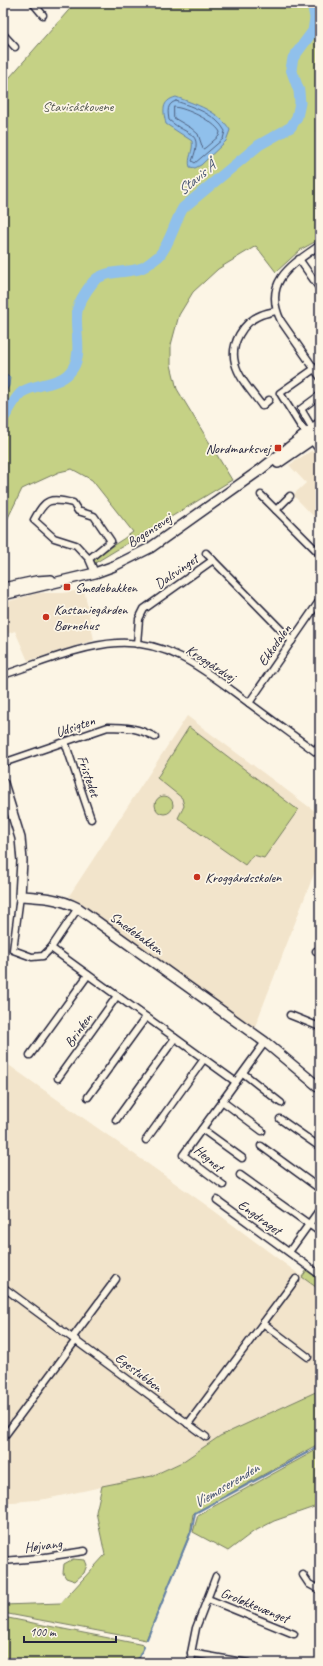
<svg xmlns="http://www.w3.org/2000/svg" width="323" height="1666" viewBox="0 0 323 1666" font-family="Caveat,sans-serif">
<rect width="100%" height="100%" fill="#fcf5e5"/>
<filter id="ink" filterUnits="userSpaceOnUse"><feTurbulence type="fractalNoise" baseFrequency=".025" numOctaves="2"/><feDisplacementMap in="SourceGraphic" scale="8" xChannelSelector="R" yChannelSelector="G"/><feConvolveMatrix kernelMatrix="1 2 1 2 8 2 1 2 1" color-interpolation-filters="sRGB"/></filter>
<g filter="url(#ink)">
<g fill="#f2e4cb">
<path d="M 311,451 L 314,452 L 320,458 L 319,522 L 293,495 L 306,483 L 289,465 Z"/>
<path d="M 83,584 L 94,640 L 28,661 L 15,631 L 3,635 L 3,603 L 38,593 L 63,593 L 75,591 Z"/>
<path d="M 187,716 L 320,815 L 320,858 L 254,1029 L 69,896 Z"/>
<path d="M 3,1061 L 213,1210 L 320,1290 L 320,1390 L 220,1436 L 182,1462 L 152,1476 L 46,1499 L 3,1503 Z"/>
</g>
<g fill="#c5d185" stroke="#747a60">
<path d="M 75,3 L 320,3 L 320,239 L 300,250 L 276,272 L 256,246 L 218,269 L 193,292 L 179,315 L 171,345 L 171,365 L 177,389 L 232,480 L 95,563 L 93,559 C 106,549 120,542 133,532 L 92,480 L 72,469 L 59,472 L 22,489 L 3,528 L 3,85 Z"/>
<path d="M 189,727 L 298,810 L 264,858 L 253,855 L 245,865 L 178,818 L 184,806 L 182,798 L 157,778 Z"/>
<circle cx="164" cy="805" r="9"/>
<path d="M 307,1270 L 320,1280 L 320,1290 L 302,1277 Z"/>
<path d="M 320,1390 L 320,1443 L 193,1514 L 190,1535 L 146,1640 L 3,1613 L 3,1605 L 61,1603 L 105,1555 L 96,1512 L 102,1486 L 152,1476 L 182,1462 L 220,1436 Z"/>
<path d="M 320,1448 L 320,1505 L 274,1521 L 253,1532 L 228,1551 L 193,1532 L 198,1515 Z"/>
<path d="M 73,1559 L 85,1560 L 87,1565 L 84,1573 L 75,1581 L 66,1578 L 63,1573 L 64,1564 Z"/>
<path d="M 3,1617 L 144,1645 L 138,1663 L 3,1663 Z"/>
</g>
<g fill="#90c0eb" stroke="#6481a5">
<path d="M 176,97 C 195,104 219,111 230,130 L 226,141 L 201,165 L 195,168 L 190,167 C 187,158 194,151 192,141 L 166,124 C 163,111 161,101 176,97 Z"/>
<path d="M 3,374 L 10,377 L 9,386 L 3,397 Z"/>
</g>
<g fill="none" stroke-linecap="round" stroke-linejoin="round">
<g stroke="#4e6181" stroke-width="1">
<path d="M 176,101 C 193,107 216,114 225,131 L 223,139 L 195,163 L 192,161 C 204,130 188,137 169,120 C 168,112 166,104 176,101 Z"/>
<path d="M 174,107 C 186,108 214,121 220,132 L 219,136 L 205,148 L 203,149 L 198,134 L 191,128 L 174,118 Z"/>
</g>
<g stroke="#6481a5" stroke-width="2">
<path d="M 147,1639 L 192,1529 L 195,1513 L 312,1450 L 320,1443"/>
<path d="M 136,1663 L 144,1647"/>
</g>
<path stroke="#90c0eb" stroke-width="11" d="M 3,419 C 8,412 16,396 22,392 C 39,382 62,386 73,368 C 83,352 74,329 77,311 C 79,301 86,291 93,282 C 104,270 125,273 139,269 C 145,268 154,260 159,256 C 171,242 174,223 183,208 L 259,145 L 291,127 L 297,117 L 300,103 L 299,91 L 291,69 L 293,58 L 313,31 L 315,18 L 312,3"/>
<defs>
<g id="street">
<path d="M 33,3 L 43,15"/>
<path d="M 3,34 L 15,47"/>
<path d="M 320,245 C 291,265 262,282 281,321 L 320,377"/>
<path d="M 299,259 L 320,289"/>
<path d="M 314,369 L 280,393 L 300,425 L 320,451"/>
<path d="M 320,395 L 301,409 L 320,441"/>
<path d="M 269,400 L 262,406 C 253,393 239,379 235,363 C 230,344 243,322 261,315 C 266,313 271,312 276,311"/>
<path d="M 261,495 L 320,554"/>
<path d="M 276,510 L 290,496"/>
<path d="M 206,553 L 292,641"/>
<path d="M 89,559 L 111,541 L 94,516 L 78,511 L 73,503 C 49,498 46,498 34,520 L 54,538 L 76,545 L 89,559 L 95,573"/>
<path d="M 137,644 L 139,619 L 144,609 L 213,560"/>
<path d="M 3,675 C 38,664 81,645 117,643 C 171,640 208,673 249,703 C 273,721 297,738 320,755"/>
<path d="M 249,703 L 320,600"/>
<path d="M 65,742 L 91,819"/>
<path d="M 315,751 L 320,744"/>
<path d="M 3,763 L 108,727 C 127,727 138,728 155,737"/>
<path d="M 20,896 L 13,950 L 32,957 L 43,956 L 51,948 L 78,908"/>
<path d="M 51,948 L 236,1082"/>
<path d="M 316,951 L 320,952"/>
<path d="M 290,1015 L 320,1027"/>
<path d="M 30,1055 L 88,975"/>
<path d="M 243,1073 L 281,1103"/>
<path d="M 58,1078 L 117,996"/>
<path d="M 88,1097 L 146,1017"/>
<path d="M 222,1101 L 262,1131"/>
<path d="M 280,1119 L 320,1147"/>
<path d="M 116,1120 L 175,1038"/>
<path d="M 202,1129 L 242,1158"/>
<path d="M 146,1140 L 204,1059"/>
<path d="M 261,1146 L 320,1189"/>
<path d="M 240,1175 L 320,1232"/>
<path d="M 223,1185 L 183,1155 L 265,1042"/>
<path d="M 217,1200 L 320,1275"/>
<path d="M 289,1252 L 320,1209"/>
<path d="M 3,1287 L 206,1437"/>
<path d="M 263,1323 L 308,1357"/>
<path d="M 73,1337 L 116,1279"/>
<path d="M 188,1424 L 296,1279"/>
<path d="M 6,1434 L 76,1340"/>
<path d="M 3,1561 L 39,1558 L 85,1551"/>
<path d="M 303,1575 L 309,1584 L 320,1590"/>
<path d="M 216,1576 L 196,1628 L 191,1653 L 248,1663"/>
<path d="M 208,1599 L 294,1634"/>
<path d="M 191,1653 L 192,1663"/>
</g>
<g id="secondary">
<path d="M 278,463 L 320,434"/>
<path d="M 3,588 L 36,581 L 51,580"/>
<path d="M 3,595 L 95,573 L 114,566 L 150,548 L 260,470 L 320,423"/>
<path d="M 3,783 L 20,838 L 22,861 L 20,896 C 40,897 60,898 78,908 L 265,1042 L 320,1088"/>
</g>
</defs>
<use href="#street" stroke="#22223b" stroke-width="9"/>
<use href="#secondary" stroke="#22223b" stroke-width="12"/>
<use href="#street" stroke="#fcf5e5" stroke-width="6"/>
<use href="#secondary" stroke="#fcf5e5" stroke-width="9"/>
</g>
</g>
<g fill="#c8321e" stroke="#fcf5e5" stroke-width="1.5">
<rect x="274" y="444" width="8" height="8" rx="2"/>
<rect x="63" y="583" width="8" height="8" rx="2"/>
<circle cx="46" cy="617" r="4"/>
<circle cx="197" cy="877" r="4"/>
</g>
<g text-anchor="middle" stroke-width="3.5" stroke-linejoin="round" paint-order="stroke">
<g font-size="14" fill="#535751" stroke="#fcf5e5">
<text x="78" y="111">Stavisåskovene</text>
</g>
<g font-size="14" fill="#22223b" stroke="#fcf5e5" text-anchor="start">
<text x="270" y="453" text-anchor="end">Nordmarksvej</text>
<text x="75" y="592">Smedebakken</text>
<text x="54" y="614">Kastaniegården<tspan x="54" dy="16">Børnehus</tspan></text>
<text x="205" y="882">Kroggårdsskolen</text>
</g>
<g font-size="14" fill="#22223b" stroke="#fcf5e5">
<text transform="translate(149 530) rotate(-33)" y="5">Bogensevej</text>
<text transform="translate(176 571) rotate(-35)" y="5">Dalsvinget</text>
<text transform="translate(274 645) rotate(-55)" y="5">Ekkodalen</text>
<text transform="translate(211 663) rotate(33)" y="5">Kroggårdvej</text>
<text transform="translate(75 726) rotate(-19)" y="5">Udsigten</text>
<text transform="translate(89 776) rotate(71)" y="5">Fristedet</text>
<text transform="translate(137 933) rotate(36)" y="5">Smedebakken</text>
<text transform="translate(78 1030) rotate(-55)" y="5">Brinken</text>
<text transform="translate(209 1158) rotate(40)" y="5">Hegnet</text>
<text transform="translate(260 1217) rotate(36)" y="5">Engdraget</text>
<text transform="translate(139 1372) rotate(37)" y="5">Egestubben</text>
<text transform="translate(43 1545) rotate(-7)" y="5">Højvang</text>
<text transform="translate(255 1605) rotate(22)" y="5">Groløkkevænget</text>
</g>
<g font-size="15" font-style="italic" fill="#435170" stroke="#fcf5e5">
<text transform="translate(196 178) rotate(-40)" y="5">Stavis Å</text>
<text transform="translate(226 1485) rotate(-31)" y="5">Viemoserenden</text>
</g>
</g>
<rect width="323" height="1666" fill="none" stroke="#fcf5e5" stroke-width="16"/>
<rect x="8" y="8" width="307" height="1650" fill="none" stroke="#22223b" stroke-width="1.5" filter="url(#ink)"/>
<path d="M24 1636v6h92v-6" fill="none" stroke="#22223b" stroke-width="2"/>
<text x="30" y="1636" font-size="12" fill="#22223b" stroke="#fcf5e5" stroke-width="3" paint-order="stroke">100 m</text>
</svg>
